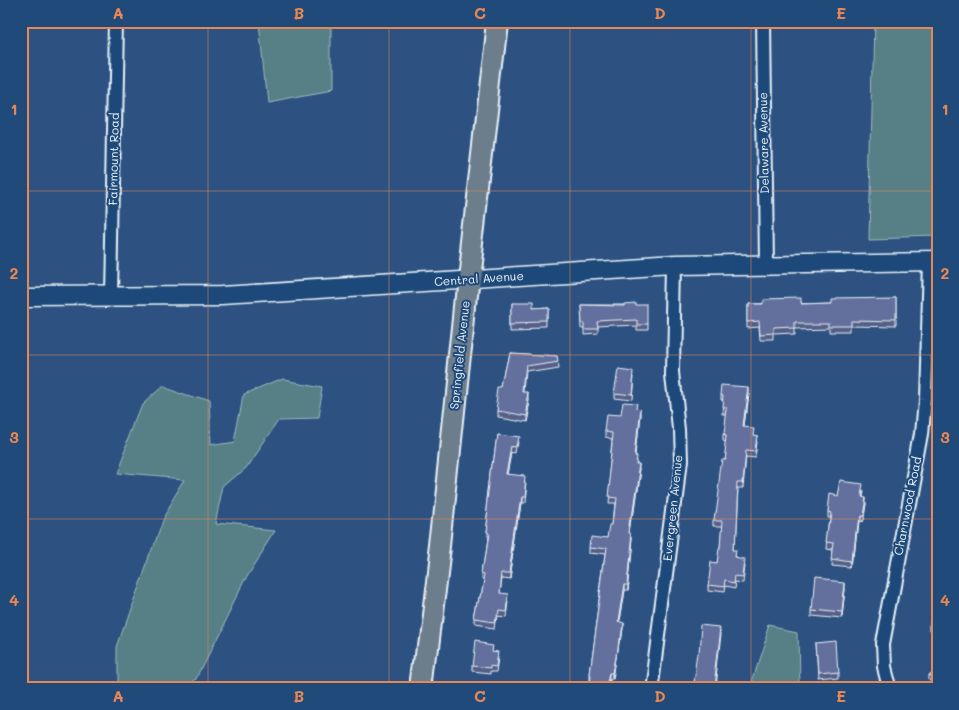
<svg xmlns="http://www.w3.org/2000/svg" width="959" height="710" viewBox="0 0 959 710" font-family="Mali,sans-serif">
<rect width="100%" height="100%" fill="#2d5281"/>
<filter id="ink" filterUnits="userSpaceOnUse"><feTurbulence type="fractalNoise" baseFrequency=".02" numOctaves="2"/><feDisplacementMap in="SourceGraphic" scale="10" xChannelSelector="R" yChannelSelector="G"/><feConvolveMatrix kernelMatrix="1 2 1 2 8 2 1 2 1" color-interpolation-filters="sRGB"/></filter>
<g filter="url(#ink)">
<g fill="#578086" stroke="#a0b8bf">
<path d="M 259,21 L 331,21 L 331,91 L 267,103 Z"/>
<path d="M 873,21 L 938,21 L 938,237 L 868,239 Z"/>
<path d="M 282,379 L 322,386 L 317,418 L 279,419 L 246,468 L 224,487 L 216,524 L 276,530 L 247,576 L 196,679 L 186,689 L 117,689 L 117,646 L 162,518 L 185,480 L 115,474 L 143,403 L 163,385 L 209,401 L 211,445 L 235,441 L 244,395 Z"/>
<path d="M 770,625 L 799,631 L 800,689 L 749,689 Z"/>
</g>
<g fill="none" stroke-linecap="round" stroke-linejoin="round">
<defs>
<g id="street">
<path d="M 763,21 L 766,265"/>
<path d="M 111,296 L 116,21"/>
<path d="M 651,689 L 680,465 L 679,428 L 673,371 L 675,266"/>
<path d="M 890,689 L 884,666 L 883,645 L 922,434 L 925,401 L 929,262"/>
</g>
<path id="secondary" d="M 21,296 L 223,295 L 675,266 L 938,262"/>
<path id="primary" d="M 423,689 L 440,546 L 468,278 L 497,21"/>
</defs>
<use href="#street" stroke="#e8f1f8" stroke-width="16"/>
<use href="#secondary" stroke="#e8f1f8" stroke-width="21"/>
<use href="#primary" stroke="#e8f1f8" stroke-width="24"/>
<use href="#street" stroke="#1f4a7a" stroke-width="12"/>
<use href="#secondary" stroke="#1f4a7a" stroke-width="18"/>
<use href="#primary" stroke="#6c7d8c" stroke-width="20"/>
</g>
<g fill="#566087" stroke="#e8f1f8">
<path d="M 896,297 L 896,326 L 854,325 L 854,331 L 831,331 L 831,326 L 797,327 L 797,334 L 776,335 L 776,341 L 761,341 L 760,328 L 748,329 L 748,304 L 832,302 Z"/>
<path d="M 512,304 L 534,310 L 549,309 L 549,328 L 512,329 Z"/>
<path d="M 579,304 L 636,304 L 647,324 L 647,330 L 636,330 L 636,325 L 598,327 L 598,334 L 583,335 L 583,327 L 580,327 Z"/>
<path d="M 510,353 L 557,356 L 558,367 L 527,372 L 525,394 L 529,400 L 525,420 L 496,415 L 496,409 L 503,390 Z"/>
<path d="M 633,373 L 631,401 L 614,399 L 614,393 Z"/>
<path d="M 749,393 L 745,425 L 753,434 L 758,441 L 756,457 L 746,456 L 743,488 L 738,488 L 735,549 L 738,555 L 745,562 L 743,580 L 735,579 L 734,587 L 724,585 L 723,592 L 707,590 L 707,584 L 717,561 L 720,547 L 722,526 L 714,526 L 714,520 L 725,461 L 728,441 L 725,440 L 725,434 L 728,416 L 724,416 L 725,402 L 723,402 L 723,396 Z"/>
<path d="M 636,412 L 640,419 L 636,453 L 637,459 L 637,462 L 639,468 L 630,534 L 631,540 L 626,590 L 622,590 L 617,622 L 622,629 L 615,679 L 612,679 L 610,689 L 589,689 L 589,675 L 605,555 L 591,553 L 591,547 L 608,537 L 612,524 L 614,504 L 607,504 L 613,438 L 606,437 L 606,431 L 620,418 Z"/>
<path d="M 497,433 L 519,442 L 517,454 L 512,453 L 508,474 L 525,481 L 523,503 L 520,503 L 509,579 L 501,578 L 499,594 L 508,601 L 506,616 L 499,615 L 497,629 L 476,626 L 476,620 L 483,580 L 481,580 L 481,574 L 486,539 L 485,538 L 485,532 Z"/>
<path d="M 861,491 L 860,497 L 863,503 L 860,521 L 857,521 L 852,566 L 832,564 L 833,550 L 826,549 L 829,516 L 827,516 L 827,510 L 838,496 Z"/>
<path d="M 845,587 L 842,618 L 811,615 L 811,609 Z"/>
<path d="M 938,606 L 938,630 L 934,630 L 934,624 Z"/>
<path d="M 816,644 L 838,672 L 838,678 L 818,680 Z"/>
<path d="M 494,650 L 499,657 L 497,671 L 491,671 L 491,674 L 472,672 L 472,666 Z"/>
<path d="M 938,666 L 938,689 L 929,679 L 929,673 Z"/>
</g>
<g fill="#464e6e" stroke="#e8f1f8">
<path d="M 749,387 L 749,393 L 744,431 L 744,425 Z"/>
<path d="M 529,394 L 529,400 L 525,420 L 525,414 Z"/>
<path d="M 640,413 L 640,419 L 635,459 L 635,453 Z"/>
<path d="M 512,447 L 512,453 L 507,480 L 507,474 Z"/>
<path d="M 639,462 L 639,468 L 629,540 L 629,534 Z"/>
<path d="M 520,497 L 520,503 L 509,579 L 509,573 Z"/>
<path d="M 863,497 L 863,503 L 860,521 L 860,515 Z"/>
<path d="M 857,515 L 857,521 L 852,566 L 852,561 Z"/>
<path d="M 631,534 L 631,540 L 626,590 L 626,584 Z"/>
<path d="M 845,581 L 845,587 L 842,618 L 842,612 Z"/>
<path d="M 622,584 L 622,590 L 616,628 L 616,622 Z"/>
<path d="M 622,624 L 622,629 L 615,679 L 615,673 Z"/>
<path d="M 721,628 L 721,634 L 715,689 L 714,689 Z"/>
<path d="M 612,673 L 612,679 L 610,689 L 609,689 Z"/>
</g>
<g fill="#64709d" stroke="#e8f1f8">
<path d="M 896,297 L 896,320 L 854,319 L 854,325 L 831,325 L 831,321 L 797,321 L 797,328 L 776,329 L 776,335 L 761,336 L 760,322 L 748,323 L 748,304 L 761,304 L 761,299 L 801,298 L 801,303 L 832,302 L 832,298 Z"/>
<path d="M 636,302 L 636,304 L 647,304 L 647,324 L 636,324 L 636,319 L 597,321 L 598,329 L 583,329 L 583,321 L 580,321 L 579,304 L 625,305 L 625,303 Z"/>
<path d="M 512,304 L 534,304 L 534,310 L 549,309 L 549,322 L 512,323 Z"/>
<path d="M 510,353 L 557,356 L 558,361 L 527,366 L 524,394 L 529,394 L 525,414 L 496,409 L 499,390 L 503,390 Z"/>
<path d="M 618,365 L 633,367 L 631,395 L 614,393 Z"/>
<path d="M 724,385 L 749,387 L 744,425 L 754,426 L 753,434 L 758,435 L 756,451 L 746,450 L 743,482 L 738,482 L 735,549 L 738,549 L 737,555 L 745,557 L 743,574 L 735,573 L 734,581 L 724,579 L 723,586 L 707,584 L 710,560 L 717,561 L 719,547 L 720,547 L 722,520 L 714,520 L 722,461 L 725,461 L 728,435 L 725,434 L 728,410 L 724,410 L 725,397 L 723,396 Z"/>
<path d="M 622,405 L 636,406 L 635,412 L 640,413 L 635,453 L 637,453 L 636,462 L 639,462 L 629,534 L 631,534 L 626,584 L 622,584 L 616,622 L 622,624 L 618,657 L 615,673 L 612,673 L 609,686 L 589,684 L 590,676 L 589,675 L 606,549 L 591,547 L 592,535 L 608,537 L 610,524 L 612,524 L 615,499 L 607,498 L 614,432 L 606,431 L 608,417 L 620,418 Z"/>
<path d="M 497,433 L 519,436 L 517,448 L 512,447 L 507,474 L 525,476 L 523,497 L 520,497 L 509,573 L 501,573 L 499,594 L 508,595 L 506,610 L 499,609 L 497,623 L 476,620 L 484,575 L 481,574 L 487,533 L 485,532 Z"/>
<path d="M 841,482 L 861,485 L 859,496 L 863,497 L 860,515 L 857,515 L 852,561 L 832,558 L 834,544 L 826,543 L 830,511 L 827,510 L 829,494 L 838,496 Z"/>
<path d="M 814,578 L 845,581 L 842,612 L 811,609 Z"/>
<path d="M 936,606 L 938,606 L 938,624 L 934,624 Z"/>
<path d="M 701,626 L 721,628 L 714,689 L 694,689 L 699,656 Z"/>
<path d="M 475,642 L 494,645 L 493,650 L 499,651 L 497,666 L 491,665 L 491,668 L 472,666 Z"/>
<path d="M 836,642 L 838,672 L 818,674 L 816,644 Z"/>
<path d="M 938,666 L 938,683 L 929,673 Z"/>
</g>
</g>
<path fill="none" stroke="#e88753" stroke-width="1" stroke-opacity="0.55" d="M 208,21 L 208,689M 389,21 L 389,689M 570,21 L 570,689M 751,21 L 751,689M 21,191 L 938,191M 21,355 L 938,355M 21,519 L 938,519"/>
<g text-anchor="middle" stroke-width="4" stroke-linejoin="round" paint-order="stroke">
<g font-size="12" fill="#e8f1f8" stroke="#1f4a7a">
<text transform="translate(764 143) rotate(-91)" y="4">Delaware Avenue</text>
<text transform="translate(114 159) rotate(-89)" y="4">Fairmount Road</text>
<text transform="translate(479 279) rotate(-4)" y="4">Central Avenue</text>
<text transform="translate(460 355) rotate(-84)" y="4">Springfield Avenue</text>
<text transform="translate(908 506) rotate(-79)" y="4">Charnwood Road</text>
<text transform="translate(673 508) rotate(-84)" y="4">Evergreen Avenue</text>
</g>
</g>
<rect width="959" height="710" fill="none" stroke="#1f4a7a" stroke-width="55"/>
<rect x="28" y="28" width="904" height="654" fill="none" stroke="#e88753" stroke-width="2"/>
<g font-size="16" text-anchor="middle" font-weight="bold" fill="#e88753">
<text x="118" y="19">A</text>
<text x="299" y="19">B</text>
<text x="480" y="19">C</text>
<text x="660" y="19">D</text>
<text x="841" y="19">E</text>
<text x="14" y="115">1</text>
<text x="945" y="115">1</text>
<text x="14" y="279">2</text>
<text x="945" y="279">2</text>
<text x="14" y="443">3</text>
<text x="945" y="443">3</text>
<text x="14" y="606">4</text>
<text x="945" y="606">4</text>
<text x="118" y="702">A</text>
<text x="299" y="702">B</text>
<text x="480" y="702">C</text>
<text x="660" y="702">D</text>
<text x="841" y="702">E</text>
</g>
</svg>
